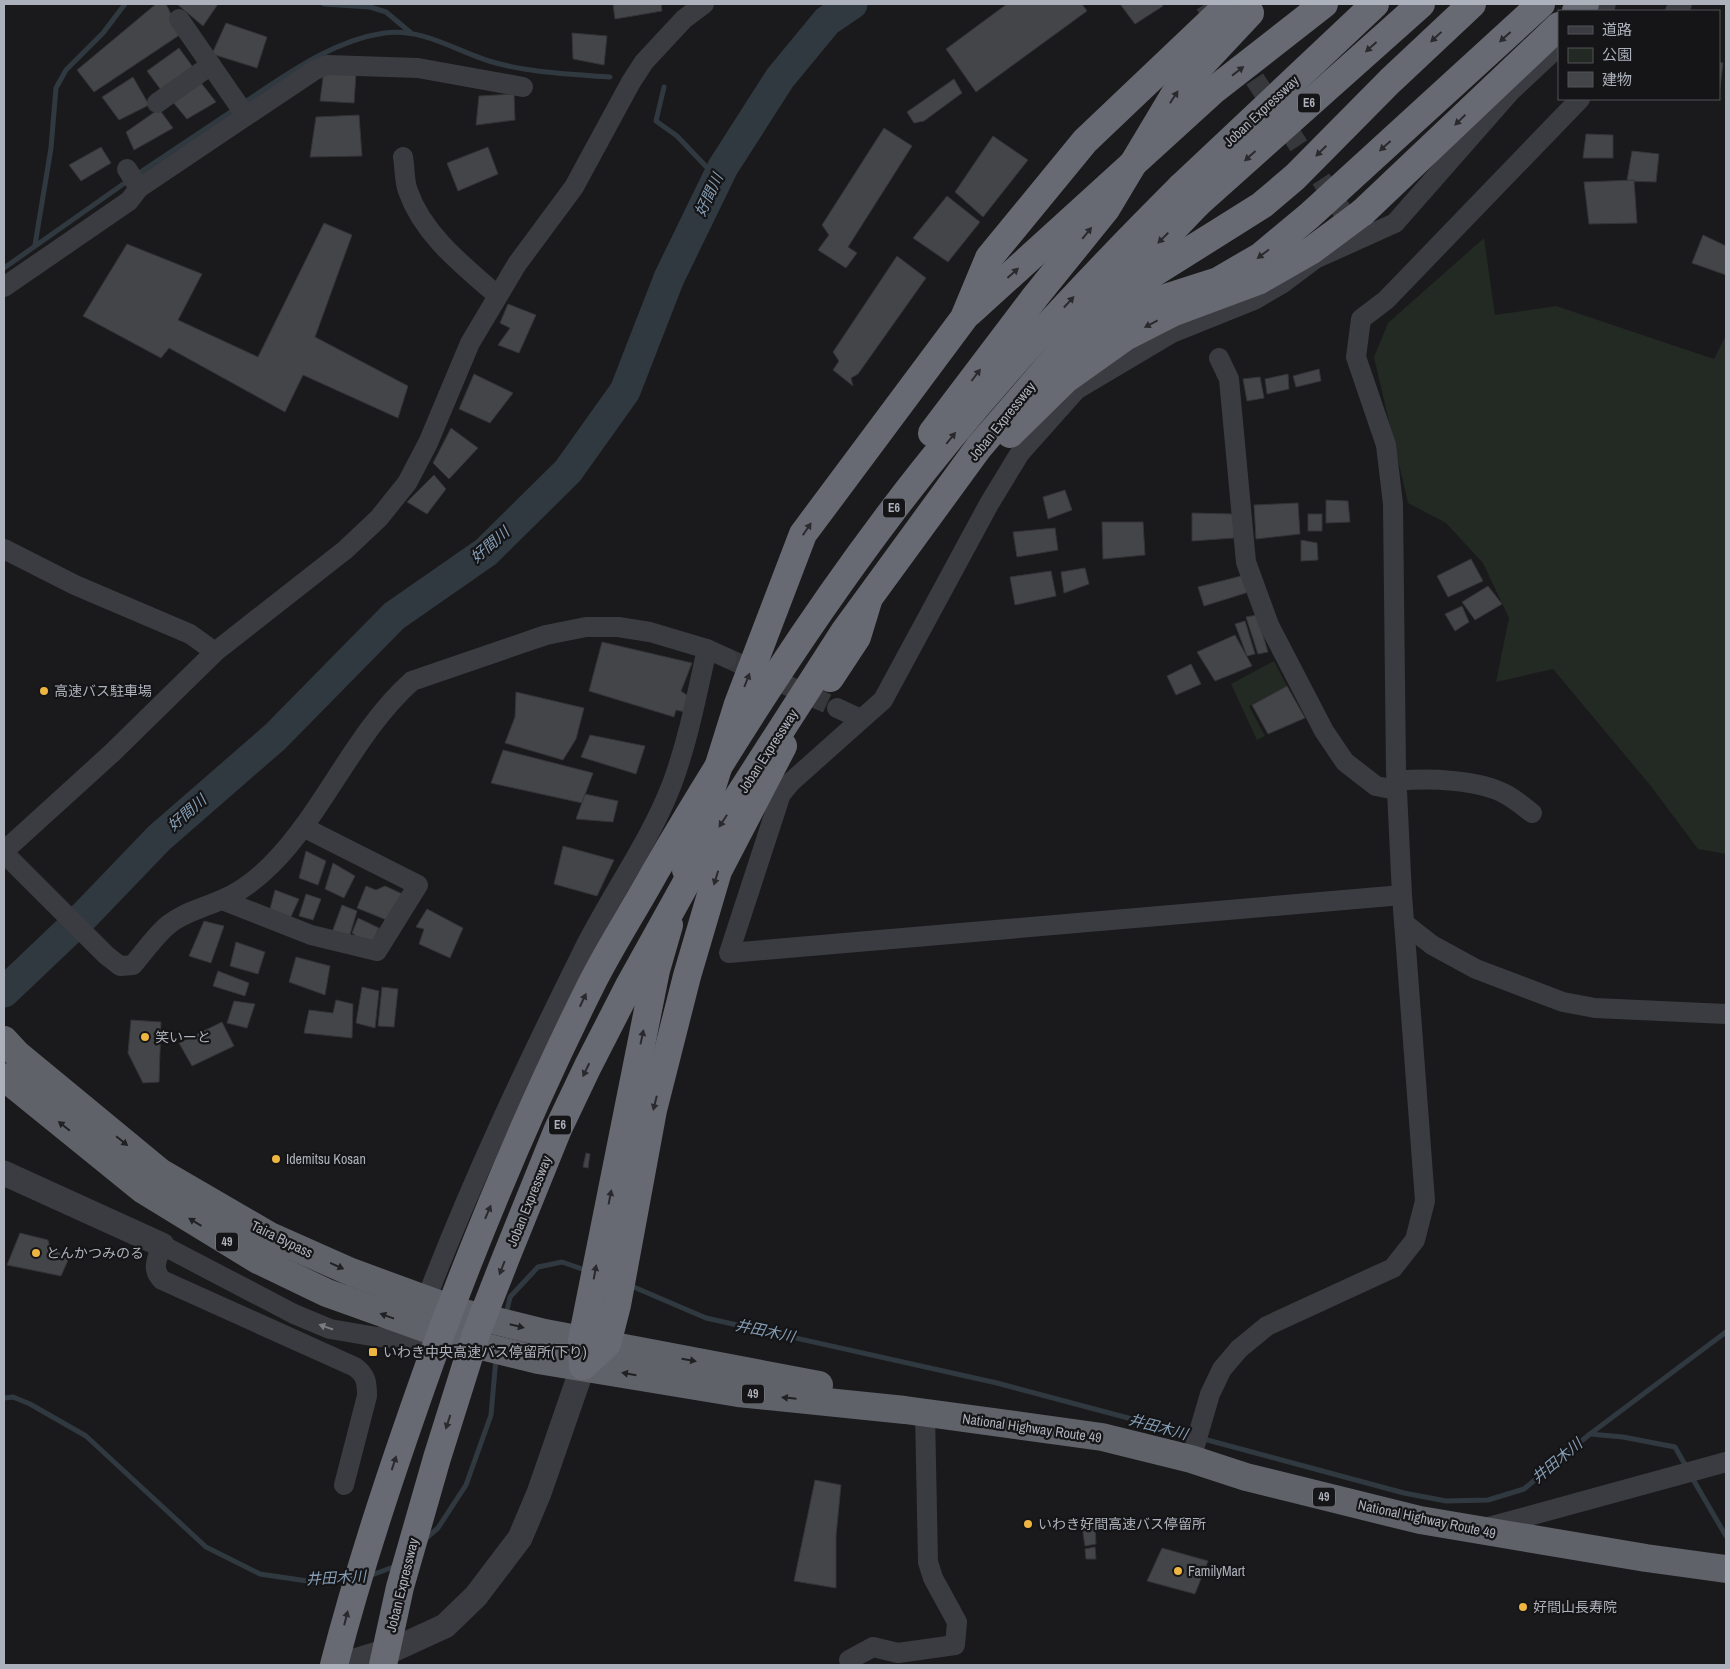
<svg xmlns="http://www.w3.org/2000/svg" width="1730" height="1669" viewBox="0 0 1730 1669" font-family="'Archivo Narrow','Noto Sans JP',sans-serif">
<rect width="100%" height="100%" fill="#1a1a1c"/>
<g fill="#222a23">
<path d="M 1484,238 L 1495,315 L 1556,306 L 1714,359 L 1726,335 L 1726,854 L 1698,849 L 1650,785 L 1553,669 L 1496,682 L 1509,618 L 1483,563 L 1446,523 L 1408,503 L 1374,357 L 1388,323 Z"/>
<path d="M 1274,661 L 1287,686 L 1249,706 L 1265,736 L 1257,740 L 1231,684 Z"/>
</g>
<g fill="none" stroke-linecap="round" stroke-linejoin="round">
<g stroke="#303940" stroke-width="5">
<path d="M 324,4 L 370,7 L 386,12 L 411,33"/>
<path d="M 664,87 L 656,121 L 677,136 L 717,178"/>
<path d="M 242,104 C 286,75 331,41 384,33 C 423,28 454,50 489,61 C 528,73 570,74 610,77"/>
<path d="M 136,175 L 235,109"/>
<path d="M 35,245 L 51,148 L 56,88 L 66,70 L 103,33 L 125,4"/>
<path d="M 4,268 L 129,180"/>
<path d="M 629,1285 L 706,1318 L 997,1383 L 1192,1435"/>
<path d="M 506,1315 L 510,1297 L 538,1267 L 562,1262 L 588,1271"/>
<path d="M 4,1398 L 13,1397 L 30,1404 L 86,1436 L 206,1547 L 260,1574 L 314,1582 L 351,1578"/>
<path d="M 1590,1434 L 1623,1437 L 1675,1447 L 1687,1468"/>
<path d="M 1200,1438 L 1404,1493 L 1446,1501 L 1488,1500 L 1524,1489 L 1590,1434 L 1726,1332"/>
<path d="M 1691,1476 L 1726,1536"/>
<path d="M 424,1540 L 438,1528 L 466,1485 L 491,1415 L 496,1358"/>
<path d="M 369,1576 L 396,1566"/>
</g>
<path stroke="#303940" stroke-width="31" d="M 4,992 L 85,915 L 159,838 L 275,737 L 394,616 L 486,552 L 568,471 L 625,391 L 669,278 L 723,167 L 780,78 L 827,21 L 852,4"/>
</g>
<g fill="#444549" stroke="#343438">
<path d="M 156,4 L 166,4 L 181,34 L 94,92 L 77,70 Z"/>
<path d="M 177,4 L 218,4 L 203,26 Z"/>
<path d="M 613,4 L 661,4 L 662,11 L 615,19 Z"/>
<path d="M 1007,4 L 1082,4 L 1087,11 L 976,92 L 946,49 Z"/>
<path d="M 1120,4 L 1162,4 L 1163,6 L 1135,24 Z"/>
<path d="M 226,23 L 267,37 L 257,68 L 212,54 Z"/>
<path d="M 572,33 L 607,36 L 604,65 L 573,59 Z"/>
<path d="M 179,48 L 195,70 L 161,90 L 147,71 Z"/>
<path d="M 1719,62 L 1723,63 L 1719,95 Z"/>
<path d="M 324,70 L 356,74 L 354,103 L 320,101 Z"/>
<path d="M 133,77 L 149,105 L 119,120 L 102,97 Z"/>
<path d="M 198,79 L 216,102 L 187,119 L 172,101 Z"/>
<path d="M 954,79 L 962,93 L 924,121 L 914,123 L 907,112 Z"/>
<path d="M 514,94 L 515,120 L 476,125 L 479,96 Z"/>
<path d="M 159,109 L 173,128 L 134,150 L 126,132 Z"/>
<path d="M 359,115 L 362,156 L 310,157 L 316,117 Z"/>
<path d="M 884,128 L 912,146 L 848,247 L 857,253 L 846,268 L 818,250 L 829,235 L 822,225 Z"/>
<path d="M 1586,134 L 1613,135 L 1613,158 L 1583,158 Z"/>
<path d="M 993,136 L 1028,160 L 983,217 L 955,192 Z"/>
<path d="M 101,147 L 111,163 L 81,181 L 69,165 Z"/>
<path d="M 488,147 L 498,174 L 458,191 L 447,163 Z"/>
<path d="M 1632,151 L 1659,154 L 1656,182 L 1627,181 Z"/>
<path d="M 1634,180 L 1637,223 L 1589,224 L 1584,182 Z"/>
<path d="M 947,196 L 980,222 L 948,262 L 913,238 Z"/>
<path d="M 324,223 L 352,235 L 315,337 L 408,386 L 398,418 L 303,375 L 285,412 L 169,348 L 161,358 L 83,316 L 127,244 L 202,274 L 178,320 L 258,357 Z"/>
<path d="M 1703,235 L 1726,246 L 1726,275 L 1692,263 Z"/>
<path d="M 897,256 L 926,278 L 858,374 L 851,378 L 853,386 L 833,370 L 839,361 L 833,352 Z"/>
<path d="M 508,304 L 536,315 L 519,353 L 498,345 L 510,328 L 500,323 Z"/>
<path d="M 1319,369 L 1321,381 L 1296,387 L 1293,376 Z"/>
<path d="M 474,374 L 513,393 L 490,423 L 459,409 Z"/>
<path d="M 1288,374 L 1289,389 L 1267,394 L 1265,379 Z"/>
<path d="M 1260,377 L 1264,398 L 1247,401 L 1243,379 Z"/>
<path d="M 451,428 L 478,448 L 449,479 L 433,463 Z"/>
<path d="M 434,475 L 446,489 L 427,514 L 407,502 Z"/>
<path d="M 1065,490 L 1072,510 L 1048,519 L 1043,497 Z"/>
<path d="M 1326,500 L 1348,501 L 1350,522 L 1326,523 Z"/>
<path d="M 1298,503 L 1300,534 L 1256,539 L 1254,505 Z"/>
<path d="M 1192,513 L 1235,514 L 1234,538 L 1192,541 Z"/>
<rect x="1308" y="514" width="14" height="17"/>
<path d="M 1102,522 L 1143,522 L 1145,555 L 1103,559 Z"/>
<path d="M 1055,528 L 1058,550 L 1017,557 L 1013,532 Z"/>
<path d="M 1301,540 L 1317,543 L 1318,560 L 1301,561 Z"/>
<path d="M 1471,559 L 1483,581 L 1448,597 L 1437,576 Z"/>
<path d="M 1085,568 L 1089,584 L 1064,593 L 1061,572 Z"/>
<path d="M 1051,571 L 1056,596 L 1015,605 L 1010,577 Z"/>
<path d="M 1245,575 L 1249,592 L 1204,606 L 1198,587 Z"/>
<path d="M 1488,586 L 1502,604 L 1475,620 L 1462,602 Z"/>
<path d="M 1462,606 L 1469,622 L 1455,631 L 1445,614 Z"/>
<path d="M 1257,615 L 1268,652 L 1258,654 L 1246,617 Z"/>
<path d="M 1245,621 L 1255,654 L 1247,656 L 1235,624 Z"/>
<path d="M 1235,635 L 1252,666 L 1215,681 L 1197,652 Z"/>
<path d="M 602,642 L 692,663 L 681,691 L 688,696 L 685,712 L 676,710 L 674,717 L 589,691 Z"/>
<path d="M 1191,664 L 1201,684 L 1176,695 L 1167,676 Z"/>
<path d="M 1287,686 L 1305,718 L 1268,734 L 1252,705 Z"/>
<path d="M 516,692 L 584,708 L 576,739 L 563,760 L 505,743 L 515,717 Z"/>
<path d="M 590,735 L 645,746 L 636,774 L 581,757 Z"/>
<path d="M 503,750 L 593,773 L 582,803 L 491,783 Z"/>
<path d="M 585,794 L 618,801 L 613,822 L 576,819 Z"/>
<path d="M 563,846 L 614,860 L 597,896 L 554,884 Z"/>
<path d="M 306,851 L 326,861 L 318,885 L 299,878 Z"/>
<path d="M 333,863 L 355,876 L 344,898 L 325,889 Z"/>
<path d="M 366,886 L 376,890 L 385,886 L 407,896 L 389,921 L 357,908 Z"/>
<path d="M 275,890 L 299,899 L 288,923 L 269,913 Z"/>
<path d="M 306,894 L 321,899 L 313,920 L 299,916 Z"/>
<path d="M 342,905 L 357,911 L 348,941 L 331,935 Z"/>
<path d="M 427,909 L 463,928 L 450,958 L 419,944 L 424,929 L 416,927 Z"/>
<path d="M 358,918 L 379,928 L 371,945 L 354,940 L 355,935 L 352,933 Z"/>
<path d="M 204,921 L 224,926 L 211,963 L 189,956 Z"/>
<path d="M 236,942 L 265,952 L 258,974 L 230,966 Z"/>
<path d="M 296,957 L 330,966 L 325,995 L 289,982 Z"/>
<path d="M 218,971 L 249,983 L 245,996 L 213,986 Z"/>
<path d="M 362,987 L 379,991 L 375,1028 L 356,1023 Z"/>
<path d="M 382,987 L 398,989 L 394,1027 L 378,1026 Z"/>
<path d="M 336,1000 L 353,1004 L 352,1038 L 304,1033 L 309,1010 L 333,1013 Z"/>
<path d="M 234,1001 L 255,1004 L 247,1028 L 227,1023 Z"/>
<path d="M 131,1020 L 161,1022 L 159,1082 L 143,1083 L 128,1053 Z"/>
<path d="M 222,1022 L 234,1046 L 192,1066 L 179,1043 Z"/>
<path d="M 586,1153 L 590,1154 L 588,1168 L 583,1167 Z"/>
<path d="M 20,1233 L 48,1240 L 50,1248 L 69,1258 L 61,1276 L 7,1265 Z"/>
<path d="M 815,1480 L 841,1485 L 836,1536 L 836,1588 L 794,1581 Z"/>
<path d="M 1095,1526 L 1096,1544 L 1085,1546 L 1082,1527 Z"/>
<path d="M 1095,1547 L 1096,1559 L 1086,1559 L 1085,1549 Z"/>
<path d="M 1162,1548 L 1208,1561 L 1195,1594 L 1147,1581 Z"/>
</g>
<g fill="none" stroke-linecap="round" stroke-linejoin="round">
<g stroke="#37383c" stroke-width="20" stroke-dasharray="20 10" stroke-linecap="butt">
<path d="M 1205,4 L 1354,229"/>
<path d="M 727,658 L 837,708"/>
</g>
<g stroke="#3b3c41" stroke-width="20">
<path d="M 1598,11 L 1606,4"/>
<path d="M 1675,11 L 1682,4"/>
<path d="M 157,103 L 211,65"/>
<path d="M 246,116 L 315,70 L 327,65 L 418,68 L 523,87"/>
<path d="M 403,157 C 405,168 404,181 408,191 C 423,235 465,267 498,296"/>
<path d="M 139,188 L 246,116 L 179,19"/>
<path d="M 4,287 L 129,201 L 139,188 L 127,169"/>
<path d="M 1219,358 L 1229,379 L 1246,562 L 1269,625 L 1324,731 L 1345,762 L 1376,786 L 1396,790"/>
<path d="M 4,549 L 75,585 L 190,634 L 215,652"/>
<path d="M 707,649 L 727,658"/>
<path d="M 837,708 L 861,719"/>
<path d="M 1396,781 C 1427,778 1479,779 1507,795 C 1516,800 1524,807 1532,813"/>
<path d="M 4,851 L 112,753 L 215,652 L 345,550 L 379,518 L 407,483 L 428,443 L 470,343 L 517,264 L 574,187 L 631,82 L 644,62 L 684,19 L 704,4"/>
<path d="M 4,853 L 106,955 L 120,966 L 133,965 C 144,952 155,936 168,925 C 184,912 204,908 223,899 C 240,892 258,878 272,864 C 326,809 354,733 412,681 L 546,635 L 586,627 L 618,627 L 650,632 L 707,649 C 697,694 688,741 672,784 C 649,844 609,897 581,955 C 525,1068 471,1182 426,1300"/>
<path d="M 1402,895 L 729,953 L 781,794 L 791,782 L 883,700 L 989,504 L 1020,453 L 1076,390 L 1172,333 L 1254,300 L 1283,283 L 1315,259 L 1395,223 L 1511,91 L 1559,46"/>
<path d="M 222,900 L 311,935 L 377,951 L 418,885 L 303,827"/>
<path d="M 1404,923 L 1432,945 L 1476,969 L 1563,1002 L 1595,1008 L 1726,1014"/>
<path d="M 1191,1459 L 1210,1394 L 1222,1369 L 1239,1349 L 1267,1326 L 1393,1268 L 1415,1240 L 1425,1201 L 1402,895 L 1396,770 L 1393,504 L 1386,445 L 1356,357 L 1361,319 L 1386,300 L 1580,99"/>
<path d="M 344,1485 L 367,1396 C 367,1382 366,1375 355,1367 L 162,1280 C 151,1269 157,1259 162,1245 L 294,1314 L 330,1329 L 377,1337 L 444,1341"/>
<path d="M 1485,1528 L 1726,1462"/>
<path d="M 849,1660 L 873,1647 L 898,1653 L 955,1645 L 957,1622 L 933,1578 L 928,1562 L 925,1413"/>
</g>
<g stroke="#3b3c41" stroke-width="25">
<path d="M 4,1173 L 162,1245"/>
<path d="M 342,1665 L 397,1648 L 445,1626 L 476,1596 L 520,1538 L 539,1493 L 583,1366"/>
</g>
<g stroke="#5f6269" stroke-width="28">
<path d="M 4,1040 L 17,1054 L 160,1172 L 270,1236 L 351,1272 L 460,1312 L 545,1333 L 819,1385"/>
<path d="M 4,1077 L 142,1189 L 258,1260 L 327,1293 L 461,1341 L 538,1360 L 738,1393 L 905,1410 L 1102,1437 L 1191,1459 L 1246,1477 L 1420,1520 L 1646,1558 L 1726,1569"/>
</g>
<g stroke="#676a72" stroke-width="28">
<path d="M 1576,11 L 1585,4"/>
<path d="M 1181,187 L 1375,4"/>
<path d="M 1197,204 L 1421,4"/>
<path d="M 1363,212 L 1559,26"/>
<path d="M 1114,298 L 1262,205 L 1295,177 L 1390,81 L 1472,4"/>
<path d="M 969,313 L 1214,90 L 1324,4"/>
<path d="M 1067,344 L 1140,306 L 1218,281 L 1261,256 L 1309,216 L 1541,4"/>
<path d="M 830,678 L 857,637 L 868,601"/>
<path d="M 686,870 L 738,704 L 803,534 L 964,318 L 989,258 L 1085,141 L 1229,4"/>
<path d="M 583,1366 L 607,1344 L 617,1305 L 653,1110 L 687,976 L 718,871 L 783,746"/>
<path d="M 583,1366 L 582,1340 L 656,970 L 669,925"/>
</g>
<g stroke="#676a72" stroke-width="28">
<path d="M 932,433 L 1035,297 L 1106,209 L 1176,92 L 1250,13"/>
<path d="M 1010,434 L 1066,379 L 1125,337 L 1172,313 L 1258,281 L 1312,250 L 1363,212"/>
<path d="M 334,1665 C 361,1561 395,1461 431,1360 C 478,1232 530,1107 591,985 C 610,947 634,910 655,872 C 728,747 805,626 893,510 C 980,395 1079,289 1181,187"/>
<path d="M 383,1665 L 400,1587 L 437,1458 L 476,1334 L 505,1260 L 558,1129 L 588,1066 L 630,984 L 709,842 L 844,632 L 979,447 L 1102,304 L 1197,204"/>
</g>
</g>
<defs><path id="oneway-solid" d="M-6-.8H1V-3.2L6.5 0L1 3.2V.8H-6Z" transform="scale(1.25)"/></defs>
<g fill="#2a2a2e">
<use href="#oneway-solid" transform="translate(1436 37) rotate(137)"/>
<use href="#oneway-solid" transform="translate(1505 37) rotate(138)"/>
<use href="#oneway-solid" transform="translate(1371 47) rotate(138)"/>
<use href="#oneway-solid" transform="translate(1238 71) rotate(-38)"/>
<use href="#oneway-solid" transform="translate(1174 97) rotate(-57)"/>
<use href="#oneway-solid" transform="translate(1460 120) rotate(136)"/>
<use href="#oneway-solid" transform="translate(1385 146) rotate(138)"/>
<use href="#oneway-solid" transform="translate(1321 151) rotate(135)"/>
<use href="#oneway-solid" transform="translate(1250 156) rotate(138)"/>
<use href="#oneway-solid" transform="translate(1087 233) rotate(-51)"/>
<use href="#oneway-solid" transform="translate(1163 238) rotate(135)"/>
<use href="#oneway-solid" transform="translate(1263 254) rotate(143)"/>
<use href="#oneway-solid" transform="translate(1013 273) rotate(-42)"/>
<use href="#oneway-solid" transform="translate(1069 302) rotate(-47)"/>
<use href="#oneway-solid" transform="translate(1151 324) rotate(152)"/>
<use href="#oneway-solid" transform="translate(976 375) rotate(-53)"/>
<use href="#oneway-solid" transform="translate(951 438) rotate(-51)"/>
<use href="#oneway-solid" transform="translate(807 529) rotate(-56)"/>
<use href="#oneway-solid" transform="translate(747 680) rotate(-69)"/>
<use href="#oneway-solid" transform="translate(723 821) rotate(123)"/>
<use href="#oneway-solid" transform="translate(716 878) rotate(107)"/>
<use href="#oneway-solid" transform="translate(583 1000) rotate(-65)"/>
<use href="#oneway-solid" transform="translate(642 1037) rotate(-78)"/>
<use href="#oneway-solid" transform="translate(586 1070) rotate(116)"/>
<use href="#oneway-solid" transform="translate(655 1103) rotate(104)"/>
<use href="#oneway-solid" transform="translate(610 1197) rotate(-79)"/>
<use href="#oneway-solid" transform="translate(488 1212) rotate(-67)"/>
<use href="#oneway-solid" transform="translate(502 1268) rotate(111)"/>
<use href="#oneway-solid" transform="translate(595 1272) rotate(-80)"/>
<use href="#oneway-solid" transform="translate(448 1422) rotate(108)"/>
<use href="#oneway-solid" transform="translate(394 1463) rotate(-72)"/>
<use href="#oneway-solid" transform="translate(346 1618) rotate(-76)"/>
</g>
<g fill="#202123">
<use href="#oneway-solid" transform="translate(64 1126) rotate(-141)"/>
<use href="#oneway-solid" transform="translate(122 1141) rotate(39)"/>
<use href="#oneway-solid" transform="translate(195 1222) rotate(-149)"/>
<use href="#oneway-solid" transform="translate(337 1266) rotate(24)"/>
<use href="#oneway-solid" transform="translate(387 1316) rotate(-160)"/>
<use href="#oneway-solid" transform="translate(517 1326) rotate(14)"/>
<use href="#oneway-solid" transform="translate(689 1360) rotate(10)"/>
<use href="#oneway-solid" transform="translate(629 1374) rotate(-170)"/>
<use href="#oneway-solid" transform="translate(789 1398) rotate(-174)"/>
</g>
<use fill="#7a7c84" href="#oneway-solid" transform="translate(326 1327) rotate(-161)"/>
<g fill="#eeb540" stroke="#151517" stroke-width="2">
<circle cx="44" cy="691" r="5"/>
<circle cx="145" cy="1037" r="5"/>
<circle cx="276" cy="1159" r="5"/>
<circle cx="36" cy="1253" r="5"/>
<rect x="368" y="1347" width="10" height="10" rx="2.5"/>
<circle cx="1028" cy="1524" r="5"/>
<circle cx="1178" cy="1571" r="5"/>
<circle cx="1523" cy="1607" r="5"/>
</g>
<g text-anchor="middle" stroke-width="4.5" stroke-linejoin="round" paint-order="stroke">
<g fill="#151517" stroke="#7f828a" stroke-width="1">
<rect x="1298" y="93.5" width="22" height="19" rx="4"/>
<rect x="883" y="498.5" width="22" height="19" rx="4"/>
<rect x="549" y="1115.5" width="22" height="19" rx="4"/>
<rect x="216" y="1232.5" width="22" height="19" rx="4"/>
<rect x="742" y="1384.5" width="22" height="19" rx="4"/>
<rect x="1313" y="1487.5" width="22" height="19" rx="4"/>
</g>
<g font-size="12" font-weight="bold" fill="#adb1bb">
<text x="1309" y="107">E6</text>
<text x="894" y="512">E6</text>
<text x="560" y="1129">E6</text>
<text x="227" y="1246">49</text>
<text x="753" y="1398">49</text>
<text x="1324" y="1501">49</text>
</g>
<g font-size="14" fill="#adb1bb" stroke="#151517">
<text transform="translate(1261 111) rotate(-43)" y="5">Joban Expressway</text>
<text transform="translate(1002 421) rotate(-51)" y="5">Joban Expressway</text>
<text transform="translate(768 751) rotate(-57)" y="5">Joban Expressway</text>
<text transform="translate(529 1201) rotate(-68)" y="5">Joban Expressway</text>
<text transform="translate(282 1239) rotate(26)" y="5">Taira Bypass</text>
<text transform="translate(1032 1428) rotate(8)" y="5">National Highway Route 49</text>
<text transform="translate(1427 1519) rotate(12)" y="5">National Highway Route 49</text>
<text transform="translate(402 1585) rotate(-76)" y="5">Joban Expressway</text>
</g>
<g font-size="14" fill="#adb1bb" stroke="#151517" text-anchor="start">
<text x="54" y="696">高速バス駐車場</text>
<text x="155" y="1042">笑いーと</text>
<text x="286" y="1164">Idemitsu Kosan</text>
<text x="46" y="1258">とんかつみのる</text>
<text x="383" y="1357">いわき中央高速バス停留所(下り)</text>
<text x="1038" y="1529">いわき好間高速バス停留所</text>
<text x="1188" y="1576">FamilyMart</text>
<text x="1533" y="1612">好間山長寿院</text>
</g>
<g font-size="15" font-style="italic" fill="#859eb5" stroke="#151517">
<text transform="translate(709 195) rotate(-65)" y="5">好間川</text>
<text transform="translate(490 545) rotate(-41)" y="5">好間川</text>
<text transform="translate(187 813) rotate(-41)" y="5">好間川</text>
<text transform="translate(765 1331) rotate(12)" y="5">井田木川</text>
<text transform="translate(1158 1427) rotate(15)" y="5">井田木川</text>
<text transform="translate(1557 1461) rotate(-40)" y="5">井田木川</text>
<text transform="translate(336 1578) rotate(-3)" y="5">井田木川</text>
</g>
</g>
<rect width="1730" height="1669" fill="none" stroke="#adb1bb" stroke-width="10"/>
<rect x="1558" y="10" width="162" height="90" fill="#151517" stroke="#525359"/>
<rect x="1568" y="26" width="25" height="8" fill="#3b3c41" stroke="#525359"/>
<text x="1602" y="35" font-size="15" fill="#adb1bb">道路</text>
<rect x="1568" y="48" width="25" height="15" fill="#222a23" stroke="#525359"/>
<text x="1602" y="60" font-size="15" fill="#adb1bb">公園</text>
<rect x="1568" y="72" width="25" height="15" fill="#444549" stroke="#525359"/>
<text x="1602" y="85" font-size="15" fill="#adb1bb">建物</text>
</svg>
